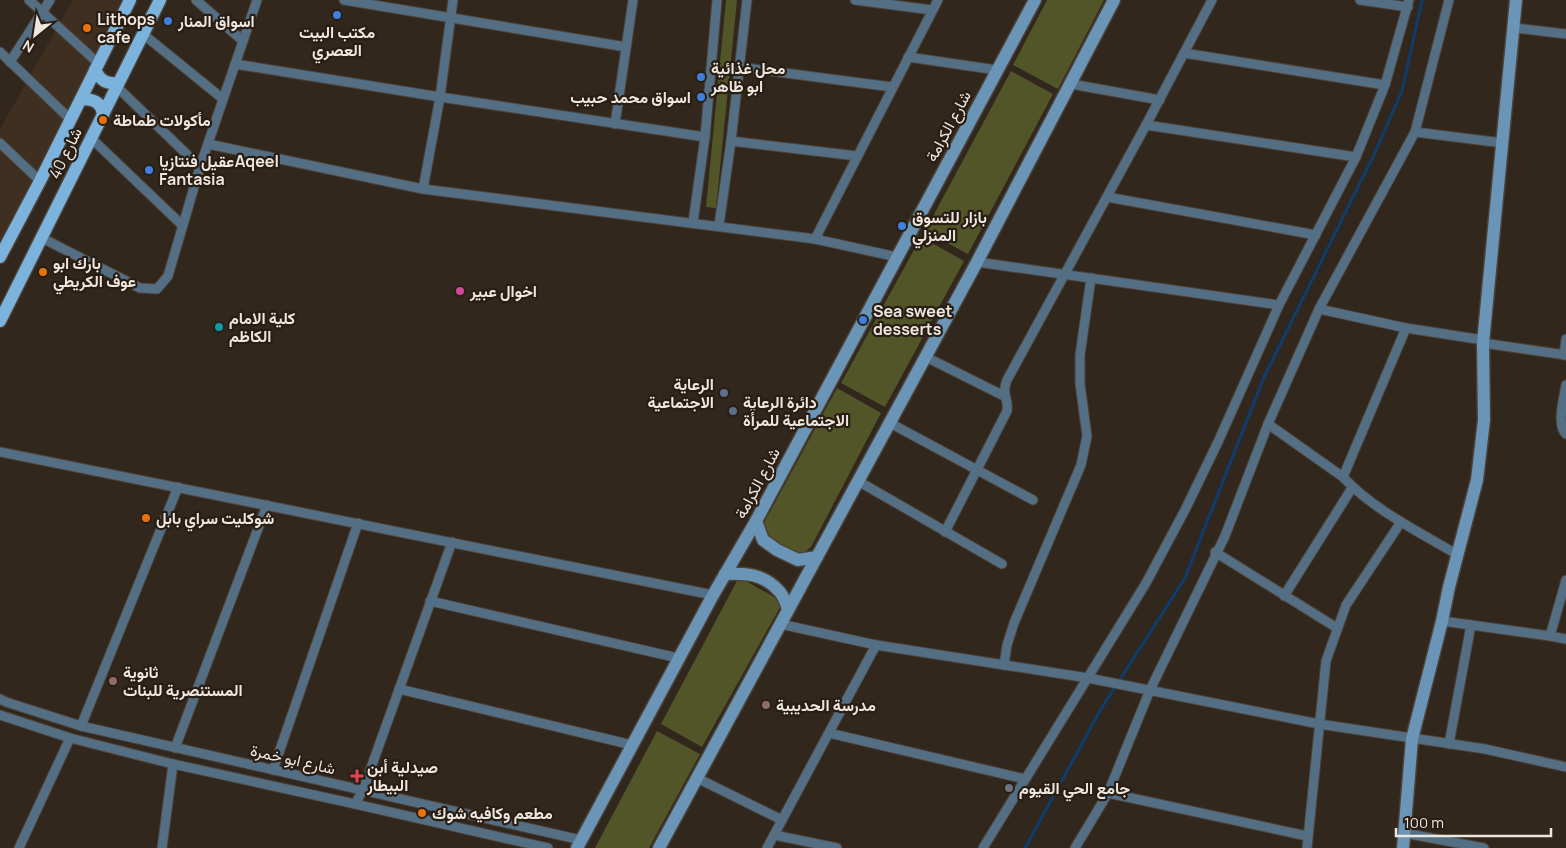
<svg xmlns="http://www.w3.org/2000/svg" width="1566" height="848" viewBox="0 0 1566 848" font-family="Manrope,Vazirmatn,sans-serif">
<rect width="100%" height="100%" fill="#32271d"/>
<path fill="#3e2f20" d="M 73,0 L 121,0 L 0,248 L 0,129 Z"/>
<g fill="#515527">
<path d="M 726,0 L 737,0 L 716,208 L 706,207 Z"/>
<path d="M 1047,0 L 1104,0 L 1058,89 L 1013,65 Z"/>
<path d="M 1011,71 L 1053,94 L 968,254 L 925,231 Z"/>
<path d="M 921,237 L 964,261 L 885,407 L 841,383 Z"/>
<path d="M 837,388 L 881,413 L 811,547 L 802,554 L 797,553 C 790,549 769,540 765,533 C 762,529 764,525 765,521 Z"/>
<path d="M 739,577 L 783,602 L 702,747 L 661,724 Z"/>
<path d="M 657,731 L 700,754 L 649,848 L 595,848 Z"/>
</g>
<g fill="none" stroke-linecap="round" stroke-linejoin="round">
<path stroke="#0c3d6e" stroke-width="3" d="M 1025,848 L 1101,709 L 1185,578 L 1264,377 L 1373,157 L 1402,91 L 1422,0"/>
<defs>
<g id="street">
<path d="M 29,0 L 99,64"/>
<path d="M 196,0 L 243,41"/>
<path d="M 344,0 L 626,47"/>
<path d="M 855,0 L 932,10"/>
<path d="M 1360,0 L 1408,7"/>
<path d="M 1515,28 L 1566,34"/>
<path d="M 143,34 L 223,99"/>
<path d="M 0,52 L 71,120"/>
<path d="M 1184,53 L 1385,85"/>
<path d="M 908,57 L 997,70"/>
<path d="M 10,62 L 50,0"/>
<path d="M 235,64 L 440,97 L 705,137"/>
<path d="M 739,67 L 892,87"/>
<path d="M 1071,84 L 1160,100"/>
<path d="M 116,86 L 200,167"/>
<path d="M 615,124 L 633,0"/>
<path d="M 1146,125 L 1356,157"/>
<path d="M 1415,132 L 1503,143"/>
<path d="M 91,138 L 182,225"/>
<path d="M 731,141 L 857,156"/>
<path d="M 0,143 L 40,181"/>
<path d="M 208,144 L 423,189 L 815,239 L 897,257"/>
<path d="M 423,189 L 440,97 L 453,0"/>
<path d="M 1107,197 L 1316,235"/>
<path d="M 693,222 L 705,137 L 717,0"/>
<path d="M 719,225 L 731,141 L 747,0"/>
<path d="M 42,238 L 140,288 L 157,289 L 168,276 L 200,167 L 257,0"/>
<path d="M 815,239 L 938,0"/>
<path d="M 977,262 L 1279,305"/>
<path d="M 1319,309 L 1406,328 L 1483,340"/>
<path d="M 1483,343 L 1566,355"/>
<path d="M 1564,355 L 1566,339"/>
<path d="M 926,357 L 1004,396"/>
<path d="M 1566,385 C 1564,397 1556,426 1566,434"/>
<path d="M 890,423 L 1033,500"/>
<path d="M 1268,424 L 1343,477 C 1372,509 1421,533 1458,555"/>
<path d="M 0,452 L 713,595"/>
<path d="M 1343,477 L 1406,328"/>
<path d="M 858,481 L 1002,564"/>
<path d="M 945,532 L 1007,411 C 1009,399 1001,394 1007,380 L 1146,125 L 1212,0"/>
<path d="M 1215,552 L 1337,628"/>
<path d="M 1284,596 L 1352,488"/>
<path d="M 430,601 L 678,658"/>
<path d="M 1442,621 L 1550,636 L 1566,639"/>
<path d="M 780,624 L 876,645 L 1088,678 L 1319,724 L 1485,749 L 1566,767"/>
<path d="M 1550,636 L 1566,580"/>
<path d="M 1004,665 L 1007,645 L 1014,623 L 1081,465 L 1087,436 L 1080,384 L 1080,355 L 1091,278"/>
<path d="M 399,689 L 632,745"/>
<path d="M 0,699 L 6,702 L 81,726 L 581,840"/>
<path d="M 0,715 L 70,738 L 173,764 L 355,804 L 548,848"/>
<path d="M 81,726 L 178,487"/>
<path d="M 829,733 L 1025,779"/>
<path d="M 1449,744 L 1471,625"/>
<path d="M 175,748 L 267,505"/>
<path d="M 273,770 L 358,523"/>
<path d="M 697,778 L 782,820"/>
<path d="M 1108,793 L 1307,836"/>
<path d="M 355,804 L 363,790 L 452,542"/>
<path d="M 1404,833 L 1484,848"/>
<path d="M 774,835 L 837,848"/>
<path d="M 19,848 L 70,738"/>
<path d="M 162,848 L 173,764"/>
<path d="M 767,848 L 876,645"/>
<path d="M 983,848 L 1146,583 L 1185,510 L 1218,442 L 1279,305 L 1356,157 L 1385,85 L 1409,0"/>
<path d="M 1075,848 L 1108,793 L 1150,690 L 1225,536 L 1268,424 L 1319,309 L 1415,132 L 1449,0"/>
<path d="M 1307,848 L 1326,661 L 1346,605 L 1401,522"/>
</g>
<g id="secondary">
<path d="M 756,521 L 763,540 L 777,550 L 798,560 L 817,557"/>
<path d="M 725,574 C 746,573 764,574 779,591 C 784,596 786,603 788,609"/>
<path d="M 577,848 L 713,595 L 756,521 L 1035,0"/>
<path d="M 659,848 L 977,262 L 1114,0"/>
<path d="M 1403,848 L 1412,739 L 1442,621 L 1449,587 L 1477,480 L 1484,420 L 1483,343 L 1516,0"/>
</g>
<g id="primary">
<path d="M 95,70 C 101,81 106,84 118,83"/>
<path d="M 81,99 C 92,99 101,101 103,114"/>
<path d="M 0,257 L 40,181 L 130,0"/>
<path d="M 0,321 L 160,0"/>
</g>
</defs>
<use href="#street" stroke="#4c4238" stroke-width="11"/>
<use href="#secondary" stroke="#4c4238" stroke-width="15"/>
<use href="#primary" stroke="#4c4238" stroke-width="15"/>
<use href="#street" stroke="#546e83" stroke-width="9"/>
<use href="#secondary" stroke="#6a95b6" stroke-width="12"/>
<use href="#primary" stroke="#7bb3dd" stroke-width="12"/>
</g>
<g fill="#3f7fe0" stroke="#281e14" stroke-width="2">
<circle cx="337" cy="15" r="5"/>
<circle cx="168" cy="21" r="5"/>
<circle cx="701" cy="77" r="5"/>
<circle cx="701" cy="97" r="5"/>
<circle cx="149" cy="170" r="5"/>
<circle cx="902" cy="226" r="5"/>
<circle cx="863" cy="320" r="5"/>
</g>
<g fill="#e8710a" stroke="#281e14" stroke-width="2">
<circle cx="87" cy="28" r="5"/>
<circle cx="103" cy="120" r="5"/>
<circle cx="43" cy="272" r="5"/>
<circle cx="146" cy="518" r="5"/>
<circle cx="422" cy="813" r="5"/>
</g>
<circle fill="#d1479c" stroke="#281e14" stroke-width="2" cx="460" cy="291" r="5"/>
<circle fill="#0f9aa8" stroke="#281e14" stroke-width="2" cx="219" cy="327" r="5"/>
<g fill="#5c6f8a" stroke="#281e14" stroke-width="2">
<circle cx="724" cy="393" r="5"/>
<circle cx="733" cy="411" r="5"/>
</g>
<g fill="#8d6e63" stroke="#281e14" stroke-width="2">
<circle cx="113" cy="681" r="5"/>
<circle cx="766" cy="705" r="5"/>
</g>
<path fill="#e0444e" stroke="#281e14" stroke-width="2" d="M354.5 768.5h5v5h5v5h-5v5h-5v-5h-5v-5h5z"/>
<circle fill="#6b7280" stroke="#281e14" stroke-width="2" cx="1009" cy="788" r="5"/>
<g text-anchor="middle" stroke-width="4.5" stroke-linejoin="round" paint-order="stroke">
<g font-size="16" font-weight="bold" fill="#eee7e0" stroke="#281e14" text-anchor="start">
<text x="97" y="25">Lithops<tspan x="97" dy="18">cafe</tspan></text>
<text x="178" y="27">اسواق المنار</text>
<text x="337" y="38" text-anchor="middle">مكتب البيت<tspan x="337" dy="18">العصري</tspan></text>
<text x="711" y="74">محل غذائية<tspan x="711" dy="18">ابو ظاهر</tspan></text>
<text x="691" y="103" text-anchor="end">اسواق محمد حبيب</text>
<text x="113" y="126">مأكولات طماطة</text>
<text x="159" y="167">عقيل فنتازياAqeel<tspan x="159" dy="18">Fantasia</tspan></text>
<text x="912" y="223">بازار للتسوق<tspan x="912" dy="18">المنزلي</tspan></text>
<text x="53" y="269">بارك ابو<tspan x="53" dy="18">عوف الكريطي</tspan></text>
<text x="470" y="297">اخوال عبير</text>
<text x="873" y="317">Sea sweet<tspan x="873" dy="18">desserts</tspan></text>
<text x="229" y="324">كلية الامام<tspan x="229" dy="18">الكاظم</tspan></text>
<text x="714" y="390" text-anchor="end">الرعاية<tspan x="714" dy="18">الاجتماعية</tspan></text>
<text x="743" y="408">دائرة الرعاية<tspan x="743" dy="18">الاجتماعية للمرأة</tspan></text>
<text x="156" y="524">شوكليت سراي بابل</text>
<text x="123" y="678">ثانوية<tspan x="123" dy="18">المستنصرية للبنات</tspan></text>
<text x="776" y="711">مدرسة الحديبية</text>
<text x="367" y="773">صيدلية أبن<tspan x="367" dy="18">البيطار</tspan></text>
<text x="1019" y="794">جامع الحي القيوم</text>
<text x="432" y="819">مطعم وكافيه شوك</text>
</g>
<g font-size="16" fill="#eee7e0" stroke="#281e14">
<text transform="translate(948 126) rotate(-62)" y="6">شارع الكرامة</text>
<text transform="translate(65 153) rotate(-64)" y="6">شارع 40</text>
<text transform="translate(757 483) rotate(-62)" y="6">شارع الكرامة</text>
<text transform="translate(293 759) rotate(13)" y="6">شارع ابو خمرة</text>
</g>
</g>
<g transform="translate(35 35) rotate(210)" stroke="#281e14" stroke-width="4" paint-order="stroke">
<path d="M0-4L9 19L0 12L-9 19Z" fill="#eee7e0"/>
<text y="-8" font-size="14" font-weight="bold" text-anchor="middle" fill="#eee7e0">N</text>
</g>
<path d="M1396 828v8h155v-8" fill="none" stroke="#eee7e0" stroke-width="2.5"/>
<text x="1404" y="828" font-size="15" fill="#eee7e0" stroke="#281e14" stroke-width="4" paint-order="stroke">100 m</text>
</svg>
